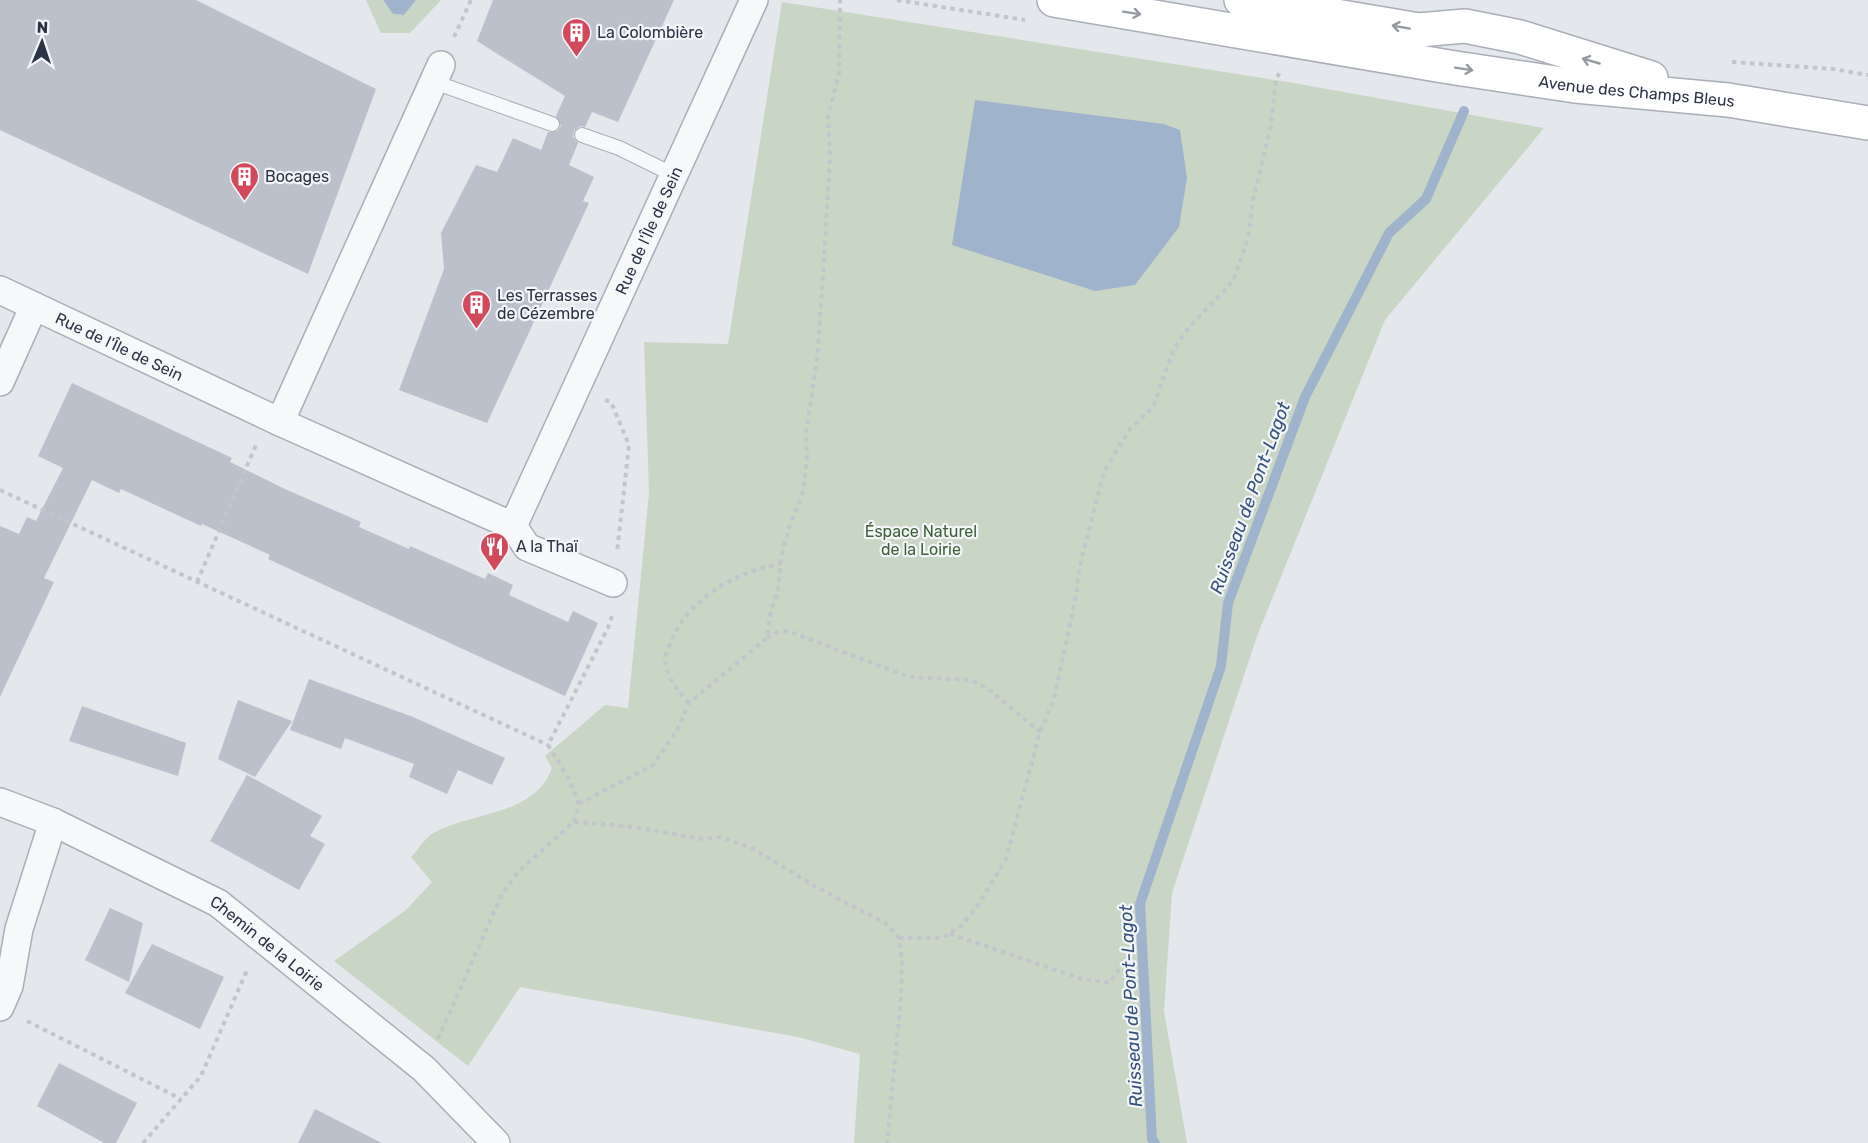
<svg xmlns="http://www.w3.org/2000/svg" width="1868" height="1143" viewBox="0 0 1868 1143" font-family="Rubik,sans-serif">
<rect width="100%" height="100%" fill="#e4e7ec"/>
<g fill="#c9d6c5">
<path d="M 366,0 L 383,0 L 393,14 L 404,15 L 416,0 L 441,0 L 410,33 L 381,33 Z"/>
<path d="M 782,2 L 1288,82 L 1544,128 L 1385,320 L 1257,636 L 1172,893 L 1164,1011 L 1187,1143 L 854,1143 L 860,1054 L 798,1037 L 520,987 L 468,1066 L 334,961 L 406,910 L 432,882 L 411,857 C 418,850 425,838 433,833 C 471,812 535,816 552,768 L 545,756 L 605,705 L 628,708 L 649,493 L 644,342 L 728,344 Z"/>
</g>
<g fill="#9fb4cc">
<path d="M 383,0 L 416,0 L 404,15 L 393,14 Z"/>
<path d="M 975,100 L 1164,124 L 1180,130 L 1187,178 L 1179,227 L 1135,285 L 1095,291 L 952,245 Z"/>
</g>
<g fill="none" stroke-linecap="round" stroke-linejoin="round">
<path stroke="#9fb4cc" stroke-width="10" d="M 1155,1143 L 1152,1139 L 1140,904 L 1221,666 L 1228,603 L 1305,397 L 1389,233 L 1426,199 L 1464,111"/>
</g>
<g fill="#bbc0ca">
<path d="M 0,0 L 196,0 L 376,89 L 308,274 L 0,130 Z"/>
<path d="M 493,0 L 674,0 L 618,122 L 592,112 L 585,127 L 580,126 L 574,131 L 573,137 L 578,143 L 569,165 L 594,177 L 583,201 L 589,203 L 487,423 L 399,390 L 444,269 L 441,233 L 476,165 L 497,172 L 513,138 L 541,150 L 548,132 L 557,131 L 561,126 L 556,116 L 565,96 L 477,41 Z"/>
<path d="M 72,383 L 232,458 L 230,462 L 287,490 L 361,522 L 359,527 L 409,549 L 410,546 L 485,579 L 488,573 L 513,585 L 509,595 L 568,622 L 573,611 L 598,623 L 565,696 L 268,559 L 270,555 L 202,524 L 201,526 L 121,489 L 119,493 L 92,480 L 44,578 L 54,582 L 0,697 L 0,526 L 19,534 L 27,517 L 36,521 L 63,468 L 38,456 Z"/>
<path d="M 309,679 L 413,717 L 505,758 L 492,785 L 458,770 L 447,794 L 409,777 L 414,764 L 345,738 L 341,749 L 290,730 Z"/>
<path d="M 238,700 L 292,721 L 255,777 L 218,759 Z"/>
<path d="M 82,706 L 186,743 L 178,776 L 69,741 Z"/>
<path d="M 247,775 L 322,816 L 310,836 L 325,844 L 299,890 L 210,841 Z"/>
<path d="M 110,908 L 143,923 L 129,982 L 85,960 Z"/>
<path d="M 152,944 L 224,977 L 200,1029 L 125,993 Z"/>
<path d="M 59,1063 L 137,1103 L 116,1143 L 104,1143 L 37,1106 Z"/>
<path d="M 315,1109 L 382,1143 L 298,1143 Z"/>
</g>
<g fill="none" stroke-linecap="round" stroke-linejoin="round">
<defs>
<g id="service">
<path d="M 434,82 L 552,124"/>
<path d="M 582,135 L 619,148 L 674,175"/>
</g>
<g id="minor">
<path id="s1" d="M 0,290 L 280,422 L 513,526 L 754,0"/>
<path d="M 0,382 L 34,306"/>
<path d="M 280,422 L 441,65"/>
<path d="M 513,526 L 527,547 L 613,583"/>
<path id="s2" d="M 0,802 L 53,822 L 218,903 L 424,1069 L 496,1143"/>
<path d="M 0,1007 L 9,986 L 19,929 L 53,822"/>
</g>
<g id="secondary">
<path id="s3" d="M 1054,0 L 1449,67 L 1575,86 L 1728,100 L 1868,123"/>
<path d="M 1241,0 L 1419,30 L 1465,26 L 1520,37 L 1651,78"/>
</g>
</defs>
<use href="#service" stroke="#a9aeb7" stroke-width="16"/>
<use href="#minor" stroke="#a9aeb7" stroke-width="30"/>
<use href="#secondary" stroke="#a9aeb7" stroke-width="36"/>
<g stroke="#c2c5cb" stroke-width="4" stroke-dasharray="4.5 4.5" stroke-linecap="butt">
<path d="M 897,0 L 1025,20"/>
<path d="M 454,37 L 471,0"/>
<path d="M 1732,62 L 1833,69 L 1868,75"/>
<path d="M 605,400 L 611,402 L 629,445 L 617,552"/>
<path d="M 0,490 L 548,745"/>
<path d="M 197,582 L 256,445"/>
<path d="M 767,638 L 778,632 L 788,631 L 909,677 L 970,680 L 986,687 L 1040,732"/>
<path d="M 689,703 C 678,691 666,677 665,659 C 665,654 669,646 671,642 C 687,599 738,570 781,564"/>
<path d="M 579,804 L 653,765 L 677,730 L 689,703 L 767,638 L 771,610 L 778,591 L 781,557 L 789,528 L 803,492 L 807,456 L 806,433 L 817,359 L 823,276 L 830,157 L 828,118 L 839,72 L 840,0"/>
<path d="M 574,822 L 626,826 L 703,839 L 720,837 L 752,848 L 816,887 L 887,924 L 899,938 L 902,961 L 901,998 L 887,1143"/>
<path d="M 950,934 L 1082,979 L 1110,983 L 1135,944"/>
<path d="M 899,938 L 942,938 L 961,926 L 978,905 L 1006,859 L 1040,732 L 1054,699 L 1076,596 L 1079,569 L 1104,471 L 1130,429 L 1153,407 L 1173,351 L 1184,333 L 1233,281 L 1248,238 L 1253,200 L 1271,125 L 1276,79 L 1280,72"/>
<path d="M 27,1021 L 181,1099"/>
<path d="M 438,1039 L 502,894 L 517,873 L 574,822 L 579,804 L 569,779 L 548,745 L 608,628 L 613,613"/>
<path d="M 143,1143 L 201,1076 L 248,968"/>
</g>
<use href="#service" stroke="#f7f8fa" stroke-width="14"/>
<use href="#minor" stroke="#f7f8fa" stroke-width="27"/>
<use href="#secondary" stroke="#fff" stroke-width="33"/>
</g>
<defs><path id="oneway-shaft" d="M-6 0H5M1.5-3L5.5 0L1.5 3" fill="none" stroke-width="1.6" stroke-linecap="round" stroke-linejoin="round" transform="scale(1.5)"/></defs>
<g stroke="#959aa2">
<use href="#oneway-shaft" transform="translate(1132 13) rotate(9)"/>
<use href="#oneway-shaft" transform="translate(1401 27) rotate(-170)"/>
<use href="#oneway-shaft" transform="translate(1591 61) rotate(-164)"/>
<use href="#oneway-shaft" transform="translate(1464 69) rotate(9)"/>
</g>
<defs>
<symbol id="building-pin" viewBox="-11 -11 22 30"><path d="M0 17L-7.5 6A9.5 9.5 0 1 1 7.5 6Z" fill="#d1495b" stroke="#f4f6f9"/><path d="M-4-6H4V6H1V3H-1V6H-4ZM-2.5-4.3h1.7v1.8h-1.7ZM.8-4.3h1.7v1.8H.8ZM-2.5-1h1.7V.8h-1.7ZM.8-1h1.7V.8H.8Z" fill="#fff"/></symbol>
<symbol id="restaurant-pin" viewBox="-11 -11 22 30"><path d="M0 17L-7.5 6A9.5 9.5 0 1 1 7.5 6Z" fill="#d1495b" stroke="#f4f6f9"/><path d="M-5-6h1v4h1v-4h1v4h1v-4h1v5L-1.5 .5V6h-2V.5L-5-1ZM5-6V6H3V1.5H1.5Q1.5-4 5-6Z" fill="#fff"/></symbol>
</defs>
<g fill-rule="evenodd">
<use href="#building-pin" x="560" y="16" width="33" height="45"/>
<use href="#building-pin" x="228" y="160" width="33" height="45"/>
<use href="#building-pin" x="460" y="288" width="33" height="45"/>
<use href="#restaurant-pin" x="478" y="530" width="33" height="45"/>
</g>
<g text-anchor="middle" stroke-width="4.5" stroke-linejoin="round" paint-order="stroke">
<g font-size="16" fill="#2b3445" stroke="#f4f6f9" text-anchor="start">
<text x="597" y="38">La Colombière</text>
<text x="265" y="182">Bocages</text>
<text x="497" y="301">Les Terrasses<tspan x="497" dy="18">de Cézembre</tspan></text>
<text x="516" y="552">A la Thaï</text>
</g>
<g font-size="16" fill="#2b3445" stroke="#f4f6f9">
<text dy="6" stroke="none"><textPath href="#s3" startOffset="590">Avenue des Champs Bleus</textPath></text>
<text dy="6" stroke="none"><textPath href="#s1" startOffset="890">Rue de l'Île de Sein</textPath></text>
<text dy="6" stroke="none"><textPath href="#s1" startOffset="132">Rue de l'Île de Sein</textPath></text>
<text dy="6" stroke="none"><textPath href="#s2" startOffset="304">Chemin de la Loirie</textPath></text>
</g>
<g font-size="16" fill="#3f6138" stroke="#f4f6f9">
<text x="921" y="537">Éspace Naturel<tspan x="921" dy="18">de la Loirie</tspan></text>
</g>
<g font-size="18" font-style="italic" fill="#34527a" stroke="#f4f6f9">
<text transform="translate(1250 498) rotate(-70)" y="6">Ruisseau de Pont-Lagot</text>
<text transform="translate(1131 1006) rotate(-93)" y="6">Ruisseau de Pont-Lagot</text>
</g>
</g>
<g transform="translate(42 42) rotate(2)" stroke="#f4f6f9" stroke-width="4.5" paint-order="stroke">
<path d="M0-4.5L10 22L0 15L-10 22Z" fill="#2b3445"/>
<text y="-9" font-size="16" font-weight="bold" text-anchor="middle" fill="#2b3445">N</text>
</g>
</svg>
